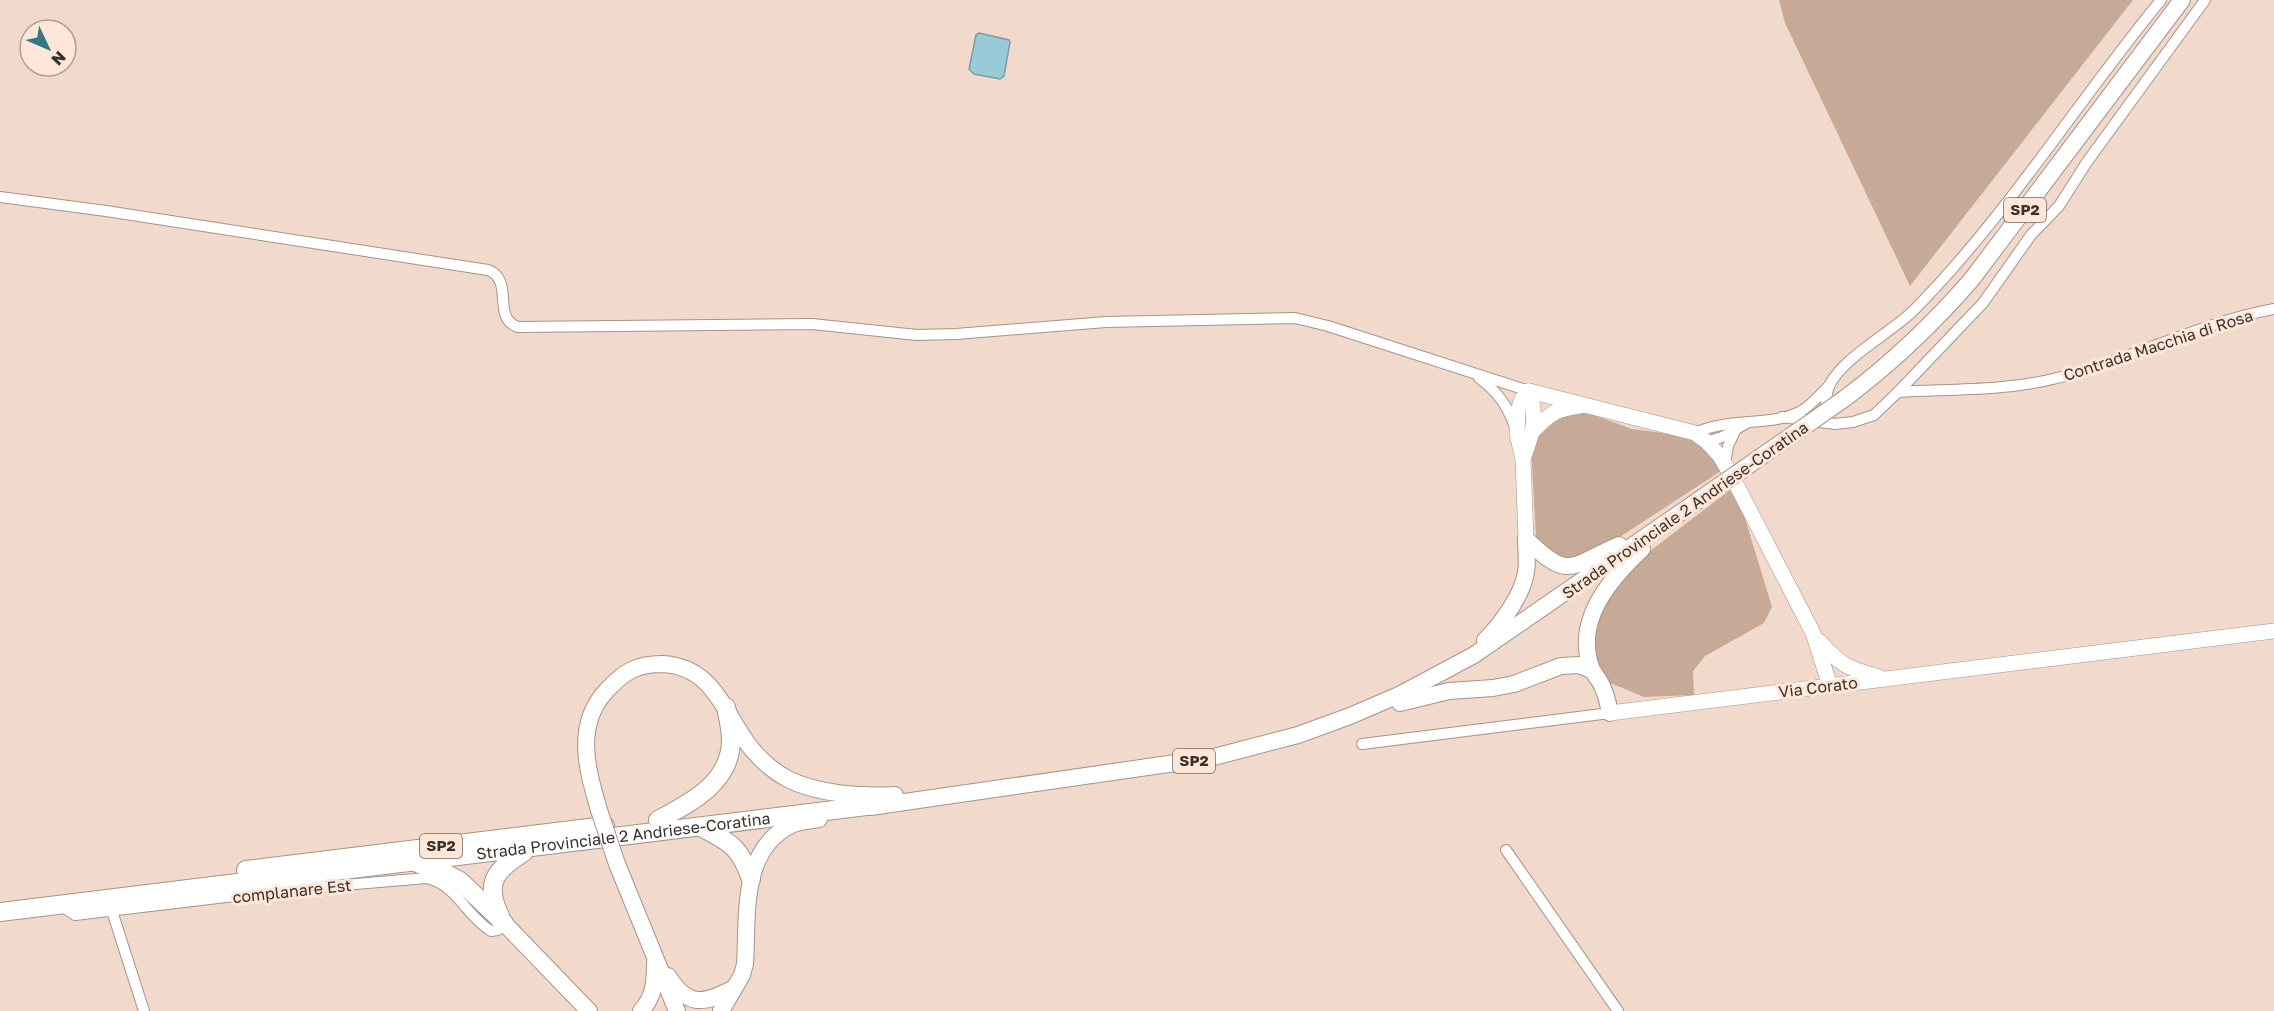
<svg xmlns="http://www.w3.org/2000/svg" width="2274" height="1011" viewBox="0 0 2274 1011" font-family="'Golos Text',sans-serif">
<rect width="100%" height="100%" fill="#f1dacc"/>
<g fill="#c6a997">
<path d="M 1779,0 L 2133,0 L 1910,286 L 1785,23 Z"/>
<path d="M 1558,413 L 1588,413 L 1632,429 L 1686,436 L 1708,450 L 1721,471 L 1586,559 L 1563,564 L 1536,537 L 1531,447 L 1536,431 Z"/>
<path d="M 1730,490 L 1743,512 L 1772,607 L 1764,623 L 1705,656 L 1693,671 L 1694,695 L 1644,697 L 1608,682 L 1589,642 L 1598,606 L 1624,571 Z"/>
</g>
<path fill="#98cbda" stroke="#7c9da6" stroke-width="1.5" d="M 979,33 L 1009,40 L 1010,42 L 1004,76 L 1000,79 L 974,74 L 969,69 L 976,35 Z"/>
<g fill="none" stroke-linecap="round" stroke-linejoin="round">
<defs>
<g id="street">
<path d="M 0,197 L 106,211 L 488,270 C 515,280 491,318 518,327 L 812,324 L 917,335 L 956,334 L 1106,322 L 1295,318 L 1328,326 L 1529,391"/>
<path d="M 1479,378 C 1498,392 1507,405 1515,427"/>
<path d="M 1898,392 C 1949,389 2003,391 2053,379 C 2128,361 2198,323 2274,309"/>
<path d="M 1827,414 L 1825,413 C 1826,404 1826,393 1829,386 C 1843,357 1891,333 1914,310 C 2007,216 2077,102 2161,0"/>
<path d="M 1782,417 L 1835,424 L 1853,422 L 1874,415 L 1898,392 L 1983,303 L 2031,235 L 2059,206 L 2087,162 L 2205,0"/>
<path d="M 1695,433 C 1728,417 1773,427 1801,411 C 1811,406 1820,394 1829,386"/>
<path d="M 1707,442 L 1722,437 L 1747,423"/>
<path d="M 1725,464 L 1728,446 L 1735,431"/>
<path d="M 1362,744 L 1610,713"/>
<path d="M 1506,850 L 1618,1011"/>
<path d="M 60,905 L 75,915 L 284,890 L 427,878 C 458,886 465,915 491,931 L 498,930 L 504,923"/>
<path d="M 112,911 L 144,1011"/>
</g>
<g id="secondary">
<path d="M 1529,391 L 1695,433 L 1707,442 L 1720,456 L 1735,482 L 1813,633 L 1830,686"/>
<path d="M 1534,430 C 1550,413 1557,409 1580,406"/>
<path d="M 1523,459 C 1533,432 1538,420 1529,391"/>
<path d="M 1526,539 L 1523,459 L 1517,434 L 1518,410 L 1522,399 L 1529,391"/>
<path d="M 1819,641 C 1841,666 1848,668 1879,677"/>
<path d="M 1610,713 L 2274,631"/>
</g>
<g id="primary">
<path d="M 1844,399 C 1892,363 1933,324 1972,279 L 2182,0"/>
<path d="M 1526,539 C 1570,582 1570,566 1619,545"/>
<path d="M 1485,640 C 1501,625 1523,594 1526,572 C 1528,562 1526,550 1526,539"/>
<path d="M 1400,703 L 1449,691 L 1493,688 L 1514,684 L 1561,666 L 1579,665 L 1593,671"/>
<path d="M 1610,713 C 1608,702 1606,692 1600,682 C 1598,678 1594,674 1592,670 C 1573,622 1609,580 1642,549"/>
<path d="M 870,807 L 1210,758 L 1298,735 L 1350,716 L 1401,694 L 1474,655 L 1693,504"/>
<path d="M 599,810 C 587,769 574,725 607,690 C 624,672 636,664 662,664 C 710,666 722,706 745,740 C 755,755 772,771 788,779 C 817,794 863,797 895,795"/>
<path d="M 617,864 L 677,1011"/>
<path d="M 504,923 L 589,1011"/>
<path d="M 668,976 C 688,1008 704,1004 734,988"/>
<path d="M 641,1011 C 654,997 655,982 655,963"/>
<path d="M 721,1011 L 742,975 L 745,964 C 748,916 740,850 791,825 C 799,821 810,821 819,819"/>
</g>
<g id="highway">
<path d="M 658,820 C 690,803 731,783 731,740 C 731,729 728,717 726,707"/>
<path d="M 701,827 C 730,843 739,845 751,879"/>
<path d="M 419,864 L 439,870 L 460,881 L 504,923"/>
<path d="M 246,870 L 605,826"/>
<path id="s1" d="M 0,912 L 883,804"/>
<path d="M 500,916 C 484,883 495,870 524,852"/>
</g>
</defs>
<use href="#street" stroke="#a89386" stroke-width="12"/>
<use href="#secondary" stroke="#a89386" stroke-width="16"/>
<use href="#primary" stroke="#a89386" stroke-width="18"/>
<use href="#highway" stroke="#a89386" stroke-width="20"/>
<use href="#street" stroke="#fff" stroke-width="10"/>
<use href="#secondary" stroke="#fff" stroke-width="15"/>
<use href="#primary" stroke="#fff" stroke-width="16"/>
<use href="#highway" stroke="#fff" stroke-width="18"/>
<defs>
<g id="primary-bridge">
<path d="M 1693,504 L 1844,399"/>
<path d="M 599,810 L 617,864"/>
</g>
</defs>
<use href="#primary-bridge" stroke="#a89386" stroke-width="18" stroke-linecap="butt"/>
<use href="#primary-bridge" stroke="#fff" stroke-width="16"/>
</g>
<g text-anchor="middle" stroke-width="6" stroke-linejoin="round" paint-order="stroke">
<g fill="#fee7d9" stroke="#756860" stroke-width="1.5">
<rect x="2004" y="198" width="42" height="24" rx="4.5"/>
<rect x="1173" y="749" width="42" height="24" rx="4.5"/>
<rect x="420" y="834" width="42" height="24" rx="4.5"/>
</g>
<g font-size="15" font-weight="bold" fill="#3a312c">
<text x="2025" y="215">SP2</text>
<text x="1194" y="766">SP2</text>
<text x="441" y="851">SP2</text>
</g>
<g font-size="16" fill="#3a312c" stroke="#fee7d9">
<text transform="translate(2158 345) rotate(-18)" y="6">Contrada Macchia di Rosa</text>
<text transform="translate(1685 510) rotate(-35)" y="6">Strada Provinciale 2 Andriese-Coratina</text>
<text transform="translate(1818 687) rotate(-7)" y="6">Via Corato</text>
<text dy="6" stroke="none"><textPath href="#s1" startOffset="628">Strada Provinciale 2 Andriese-Coratina</textPath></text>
<text transform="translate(292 891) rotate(-6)" y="6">complanare Est</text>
</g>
</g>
<g transform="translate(48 48) rotate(134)"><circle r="28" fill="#fee7d9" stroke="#b09e94" stroke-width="1.5"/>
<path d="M0-4.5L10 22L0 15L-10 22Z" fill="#347787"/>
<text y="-9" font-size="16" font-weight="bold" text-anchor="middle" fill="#3a312c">N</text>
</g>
</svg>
